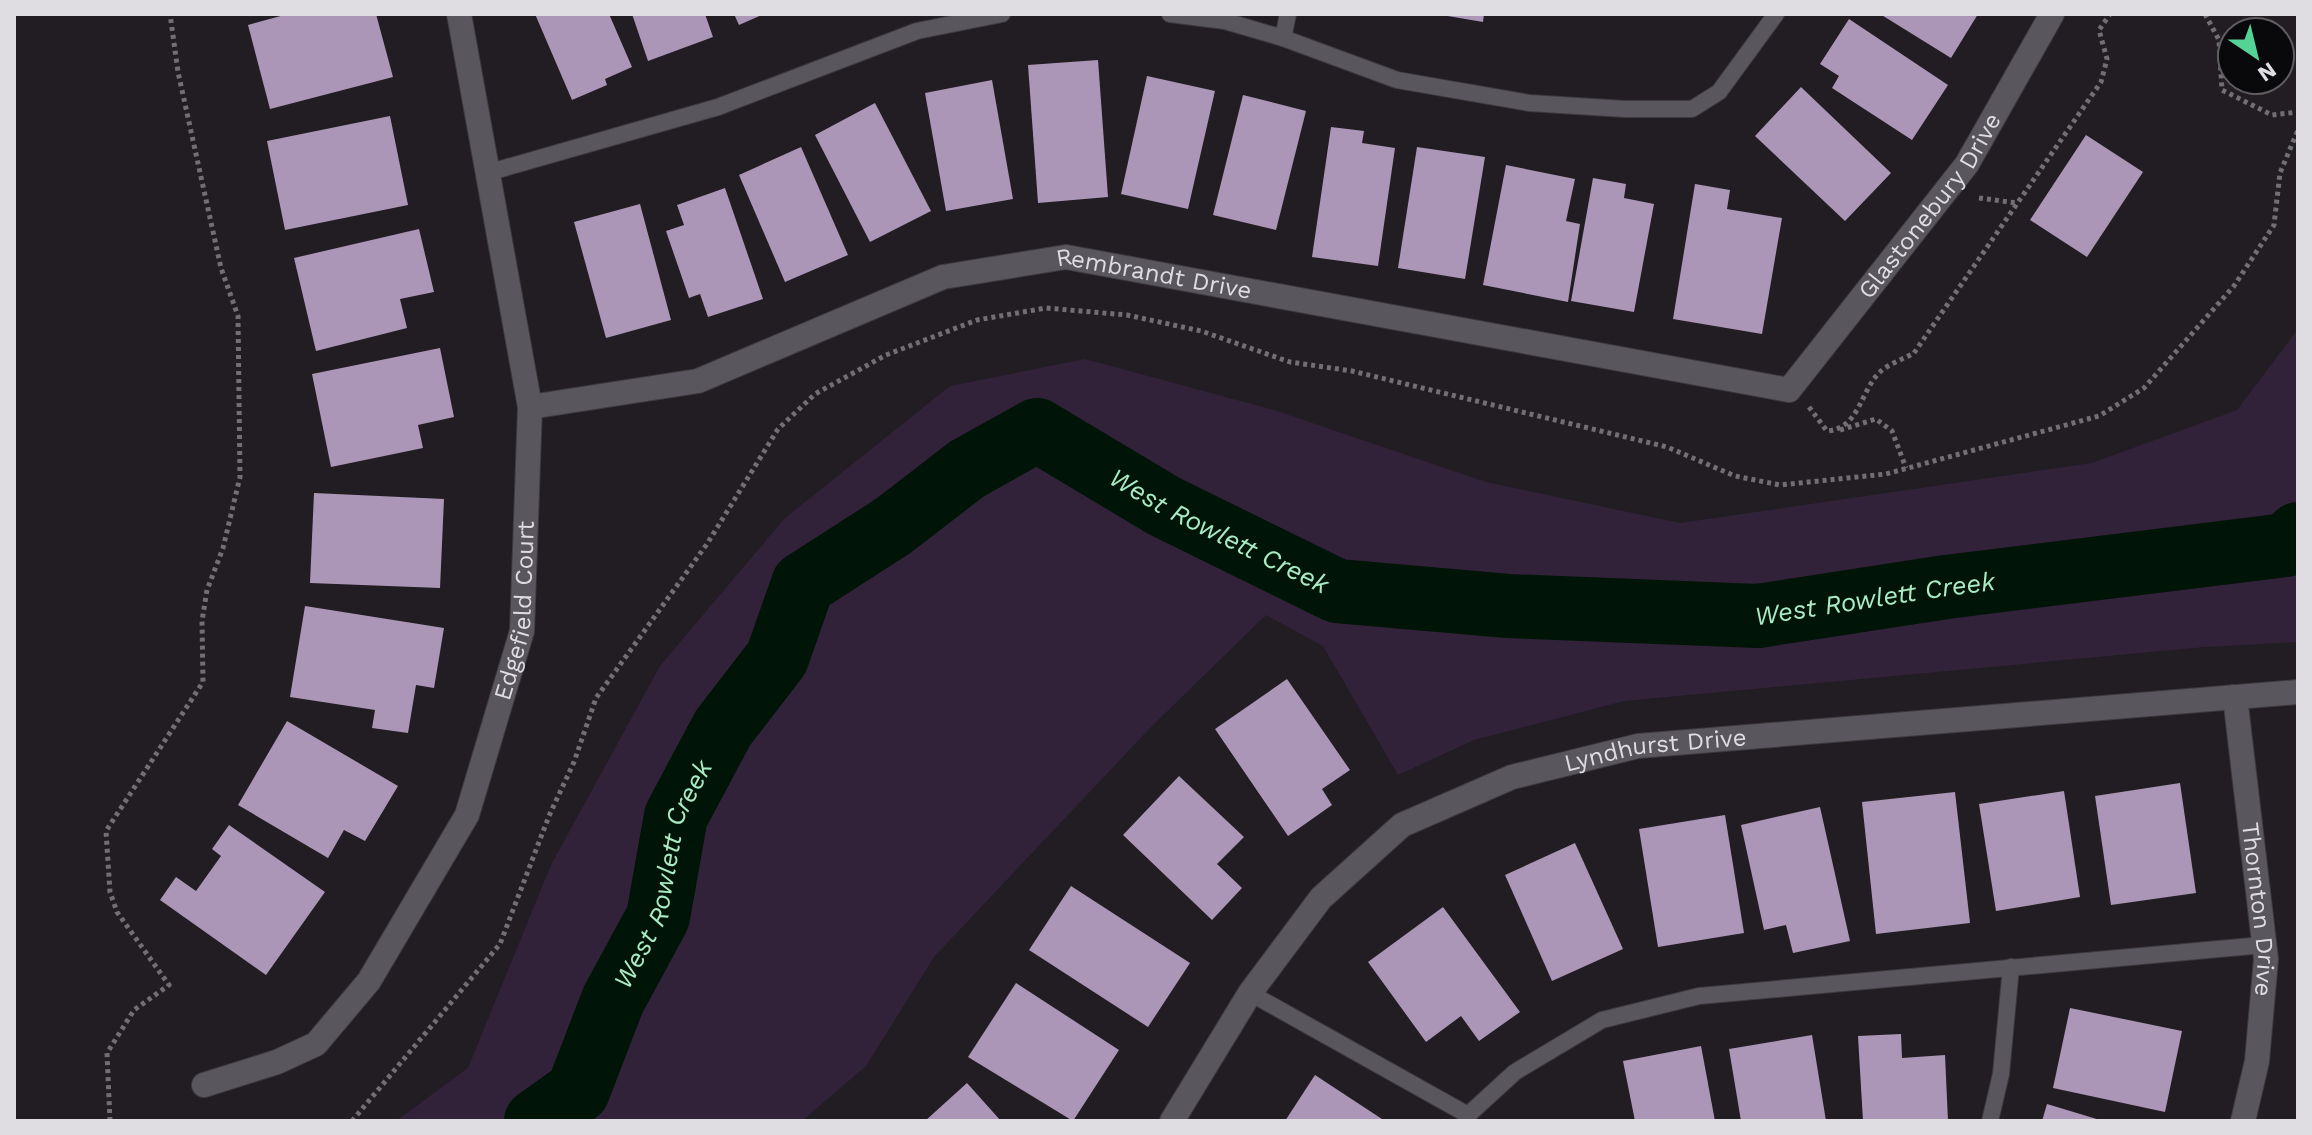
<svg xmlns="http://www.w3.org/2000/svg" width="2312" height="1135" viewBox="0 0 2312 1135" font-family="'Work Sans',sans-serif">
<rect width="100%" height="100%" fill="#211d23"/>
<path fill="#322239" d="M 2298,329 L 2298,642 L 2205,647 L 1624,701 L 1474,740 L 1398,775 L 1323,646 L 1266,615 L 1150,728 L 934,957 L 866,1066 L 802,1121 L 396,1121 L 468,1068 L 551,865 L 660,666 L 784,519 L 950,386 L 1085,359 L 1274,410 L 1486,482 L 1680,523 L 2092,463 L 2237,410 Z"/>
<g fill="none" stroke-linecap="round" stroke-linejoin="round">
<path stroke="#001408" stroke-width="64" id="s1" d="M 536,1121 L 578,1091 L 613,1000 L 658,917 L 676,816 L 723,728 L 777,658 L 803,584 L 893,526 L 967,469 L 1037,430 L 1164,506 L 1337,591 L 1508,606 L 1758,616 L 1946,587 L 2286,545 L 2298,534"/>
</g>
<g fill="#ac96b7">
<path d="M 288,14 L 376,14 L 393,77 L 270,109 L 248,25 Z"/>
<path d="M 535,14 L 609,14 L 632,67 L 605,79 L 607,85 L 572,100 Z"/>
<path d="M 632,14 L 705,14 L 713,37 L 648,61 Z"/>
<path d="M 734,14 L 764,14 L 739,25 Z"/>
<path d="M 1436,14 L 1484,14 L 1483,22 Z"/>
<path d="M 1880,14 L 1978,14 L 1951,58 Z"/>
<path d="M 1849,19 L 1948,85 L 1912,140 L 1832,88 L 1839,76 L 1820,64 Z"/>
<path d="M 1098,60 L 1108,197 L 1038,203 L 1028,65 Z"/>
<path d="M 1147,76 L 1215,91 L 1188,209 L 1121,194 Z"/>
<path d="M 992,80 L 1013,199 L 946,211 L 925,93 Z"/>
<path d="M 1801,87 L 1891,173 L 1845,221 L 1755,136 Z"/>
<path d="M 1243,95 L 1306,111 L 1276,230 L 1213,215 Z"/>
<path d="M 875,103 L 931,211 L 870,242 L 815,135 Z"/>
<path d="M 390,116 L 408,205 L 285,230 L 267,141 Z"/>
<path d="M 1331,127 L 1364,131 L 1362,143 L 1395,148 L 1378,266 L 1312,257 Z"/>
<path d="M 2086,135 L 2143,172 L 2087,257 L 2030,220 Z"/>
<path d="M 801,147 L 848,255 L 785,282 L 739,175 Z"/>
<path d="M 1417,147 L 1485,157 L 1465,279 L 1398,268 Z"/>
<path d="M 1506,165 L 1575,179 L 1566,221 L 1580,224 L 1568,302 L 1483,285 Z"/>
<path d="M 1593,178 L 1626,184 L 1624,198 L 1654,204 L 1634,312 L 1571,301 Z"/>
<path d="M 1695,184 L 1730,190 L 1727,209 L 1782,218 L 1762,334 L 1673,319 Z"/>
<path d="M 725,188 L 763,299 L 708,317 L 700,294 L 689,298 L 666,231 L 684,225 L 677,205 Z"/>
<path d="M 640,204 L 671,320 L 606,338 L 574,222 Z"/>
<path d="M 419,229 L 434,292 L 400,299 L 407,328 L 316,351 L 294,258 Z"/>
<path d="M 440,348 L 454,417 L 418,425 L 423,448 L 331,467 L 312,374 Z"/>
<path d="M 314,493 L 444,499 L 440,588 L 310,583 Z"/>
<path d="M 305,606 L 444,628 L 434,688 L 416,685 L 408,733 L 372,728 L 375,710 L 290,697 Z"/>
<path d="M 1287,679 L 1350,770 L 1322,789 L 1332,805 L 1288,836 L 1215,729 Z"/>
<path d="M 287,721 L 398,786 L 365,841 L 344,830 L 328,858 L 238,805 Z"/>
<path d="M 1179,776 L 1244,837 L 1217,864 L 1242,888 L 1212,920 L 1123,835 Z"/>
<path d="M 2180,783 L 2196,893 L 2111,905 L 2095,796 Z"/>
<path d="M 2064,791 L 2080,897 L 1996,911 L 1979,804 Z"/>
<path d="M 1955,792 L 1970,923 L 1876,934 L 1862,802 Z"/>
<path d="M 1820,807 L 1850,941 L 1793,953 L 1786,925 L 1764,930 L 1741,825 Z"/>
<path d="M 1725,815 L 1744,933 L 1658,947 L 1639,829 Z"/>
<path d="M 229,825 L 325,892 L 266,975 L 160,900 L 176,877 L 196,891 L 221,856 L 212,849 Z"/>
<path d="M 1575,843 L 1623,949 L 1552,981 L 1505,875 Z"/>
<path d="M 1071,886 L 1190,963 L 1148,1027 L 1029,950 Z"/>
<path d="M 1443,907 L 1520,1012 L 1479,1041 L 1461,1016 L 1426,1042 L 1368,962 Z"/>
<path d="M 1016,983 L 1119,1050 L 1073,1121 L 968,1057 Z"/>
<path d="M 2070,1008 L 2182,1031 L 2165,1112 L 2053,1088 Z"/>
<path d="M 1901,1034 L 1902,1058 L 1945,1055 L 1948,1121 L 1863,1121 L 1858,1036 Z"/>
<path d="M 1812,1035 L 1826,1121 L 1741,1121 L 1729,1049 Z"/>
<path d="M 1701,1046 L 1715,1121 L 1635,1121 L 1623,1061 Z"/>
<path d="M 1315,1075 L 1385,1121 L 1285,1121 Z"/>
<path d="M 967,1083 L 1001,1121 L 925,1121 Z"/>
<path d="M 2047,1104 L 2100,1120 L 2100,1121 L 2042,1121 Z"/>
</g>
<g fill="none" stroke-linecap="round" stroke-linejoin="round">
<defs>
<g id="service">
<path d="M 1170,14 L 1225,21 L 1283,38 L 1397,80 L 1529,103 L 1625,109 L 1692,109 L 1719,92 L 1776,14"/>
<path d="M 1283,38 L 1288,14"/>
<path d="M 487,173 L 718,107 L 917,31 L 1002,14"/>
<path d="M 1250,993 L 1468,1115 L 1515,1072 L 1602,1020 L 1699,996 L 2263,945"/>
<path d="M 1990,1121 L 2001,1074 L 2011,967"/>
</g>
<g id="minor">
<path id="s2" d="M 530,407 L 698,381 L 943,277 L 1066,257 L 1789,390 L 1967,164 L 2052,14"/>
<path id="s3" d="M 2235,697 L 2266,959 L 2257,1061 L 2243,1121"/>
<path id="s4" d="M 204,1085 L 277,1062 L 316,1044 L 369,981 L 467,815 L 522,631 L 530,407 L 459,14"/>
<path id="s5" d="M 1172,1121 L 1250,993 L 1321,898 L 1402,825 L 1512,777 L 1638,746 L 2298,692"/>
</g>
</defs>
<use href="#service" stroke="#3d3a3f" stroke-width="18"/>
<use href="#minor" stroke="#3d3a3f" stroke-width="26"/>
<g stroke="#726f74" stroke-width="5" stroke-dasharray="4 4" stroke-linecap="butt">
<path d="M 2205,14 L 2219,40 L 2222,90 L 2272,115 L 2298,112"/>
<path d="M 1979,198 L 2017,203"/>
<path d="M 1809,407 L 1827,431 C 1860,428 1860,391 1880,372 C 1888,364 1904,359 1914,353 L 2101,82 L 2107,59 L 2099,30 L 2110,14"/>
<path d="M 1840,430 L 1876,419 L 1892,431 L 1906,468"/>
<path d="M 110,1121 L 107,1053 L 134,1010 L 169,985 L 117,912 L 110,892 L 106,831 L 203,682 L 202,621 L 207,590 L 223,548 L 240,477 L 238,316 L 221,268 L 178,72 L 170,14"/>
<path d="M 352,1121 L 500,944 L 549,816 L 574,762 L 596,698 L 707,544 L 778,429 L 815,394 L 886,355 L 977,320 L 1046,308 L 1127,315 L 1201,331 L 1290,362 L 1352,371 L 1667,447 L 1735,476 L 1780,485 L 1886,474 L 2099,416 L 2144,388 L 2234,286 L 2274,225 L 2280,173 L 2298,130"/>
</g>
<use href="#service" stroke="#5a565d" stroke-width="16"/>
<use href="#minor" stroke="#5a565d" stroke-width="24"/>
</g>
<g text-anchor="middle" stroke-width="8" stroke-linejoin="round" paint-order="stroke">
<g font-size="24" fill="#dfdde1" stroke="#09080a">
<text dy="8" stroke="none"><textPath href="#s2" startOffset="1528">Glastonebury Drive</textPath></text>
<text dy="8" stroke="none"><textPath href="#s2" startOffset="650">Rembrandt Drive</textPath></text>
<text dy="8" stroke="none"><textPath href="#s4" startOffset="606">Edgefield Court</textPath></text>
<text dy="8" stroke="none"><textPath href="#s5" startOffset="644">Lyndhurst Drive</textPath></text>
<text dy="8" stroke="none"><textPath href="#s3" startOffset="214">Thornton Drive</textPath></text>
</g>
<g font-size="26" font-style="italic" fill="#a9ebc5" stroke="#09080a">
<text dy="9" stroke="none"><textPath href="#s1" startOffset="1102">West Rowlett Creek</textPath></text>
<text dy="9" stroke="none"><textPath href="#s1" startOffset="1774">West Rowlett Creek</textPath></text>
<text dy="9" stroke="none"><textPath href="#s1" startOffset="286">West Rowlett Creek</textPath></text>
</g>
</g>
<rect width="2312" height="1135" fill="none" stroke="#dfdde1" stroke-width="32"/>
<g transform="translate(2256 56) rotate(145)"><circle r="38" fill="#09080a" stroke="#5f5d60" stroke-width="2"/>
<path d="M0-6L14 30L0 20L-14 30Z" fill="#54d396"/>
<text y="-12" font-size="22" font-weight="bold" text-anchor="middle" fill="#dfdde1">N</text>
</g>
</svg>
